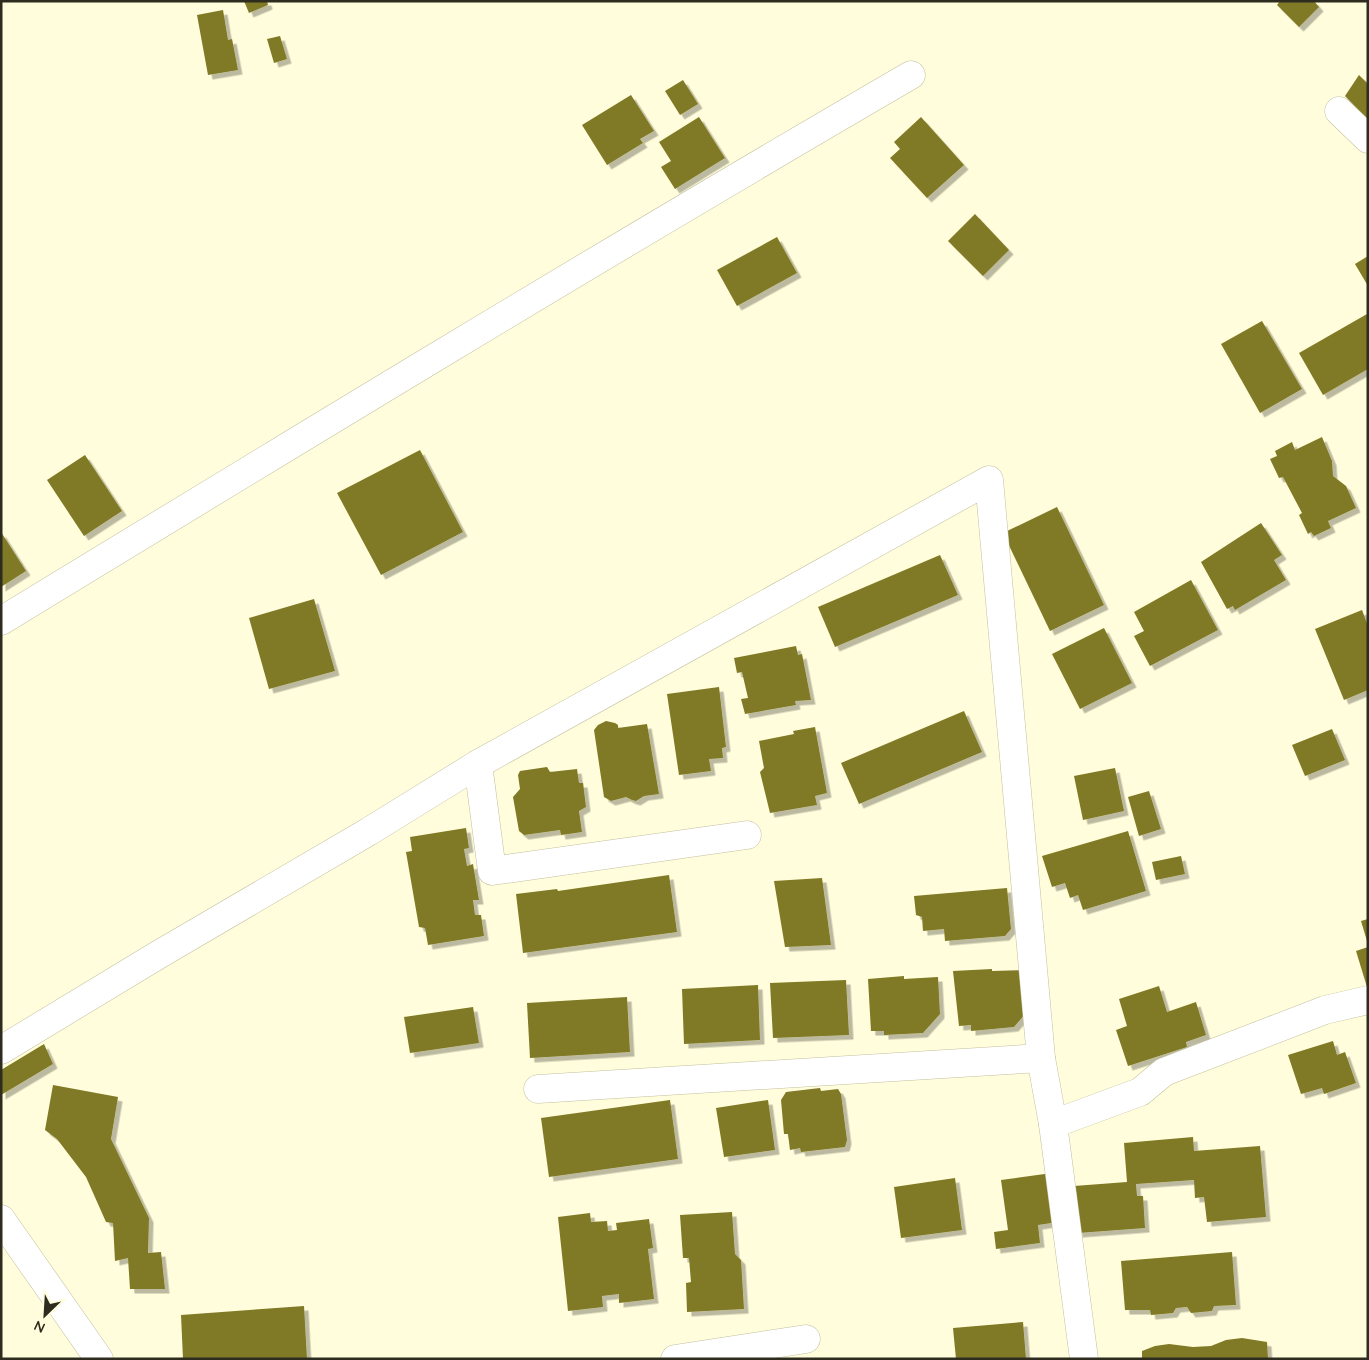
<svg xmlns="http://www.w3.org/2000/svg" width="1369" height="1360" viewBox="0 0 1369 1360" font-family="Quicksand,sans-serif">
<defs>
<filter id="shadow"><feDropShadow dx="4.5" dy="4.5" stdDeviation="0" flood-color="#0004"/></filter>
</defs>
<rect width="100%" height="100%" fill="#fffddb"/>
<g fill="#807925" filter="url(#shadow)">
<path d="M 244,1 L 267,1 L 268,5 L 249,13 Z"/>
<path d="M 1280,1 L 1314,1 L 1319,7 L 1299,27 L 1277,5 Z"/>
<path d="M 223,10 L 228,40 L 232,39 L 238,70 L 208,75 L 197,15 Z"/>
<path d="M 280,36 L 287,59 L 274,63 L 267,39 Z"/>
<path d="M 1359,75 L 1368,84 L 1368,120 L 1345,96 Z"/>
<path d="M 683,80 L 698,104 L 680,115 L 665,91 Z"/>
<path d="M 631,95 L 654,131 L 640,139 L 643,143 L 607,165 L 582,125 Z"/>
<path d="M 699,117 L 725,158 L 675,189 L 661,167 L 671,161 L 659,142 Z"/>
<path d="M 921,117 L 964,165 L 927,198 L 890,158 L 900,149 L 894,142 Z"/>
<path d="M 975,214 L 1009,250 L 983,276 L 948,241 Z"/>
<path d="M 777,237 L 797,273 L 737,306 L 717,270 Z"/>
<path d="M 1368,256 L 1368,286 L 1355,264 Z"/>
<path d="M 1367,314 L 1368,316 L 1368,369 L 1323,395 L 1299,353 Z"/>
<path d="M 1262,321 L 1302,389 L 1260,413 L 1221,344 Z"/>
<path d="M 1322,437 L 1332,461 L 1333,476 L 1346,486 L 1356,508 L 1328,521 L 1331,528 L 1314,536 L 1311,532 L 1308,534 L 1299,515 L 1302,513 L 1283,477 L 1279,478 L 1270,459 L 1277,456 L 1275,451 L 1292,442 L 1295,450 Z"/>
<path d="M 420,450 L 463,532 L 381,575 L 337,493 Z"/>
<path d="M 85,455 L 122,511 L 84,536 L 47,480 Z"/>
<path d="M 1057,507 L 1104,605 L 1050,631 L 1003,533 Z"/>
<path d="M 1261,523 L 1282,555 L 1274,560 L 1286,580 L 1235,610 L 1233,606 L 1227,609 L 1201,562 Z"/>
<path d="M 1,532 L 26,571 L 1,587 Z"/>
<path d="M 940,555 L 958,595 L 835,647 L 818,607 Z"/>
<path d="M 1191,580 L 1218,630 L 1150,666 L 1134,636 L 1144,631 L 1134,612 Z"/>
<path d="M 314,599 L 335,671 L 269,689 L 249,618 Z"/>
<path d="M 1362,610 L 1368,626 L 1368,690 L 1344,700 L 1315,629 Z"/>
<path d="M 1104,628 L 1132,683 L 1080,709 L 1052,654 Z"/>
<path d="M 796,646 L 798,655 L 802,654 L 811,700 L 795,701 L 796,705 L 745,714 L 741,699 L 748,698 L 742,672 L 737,673 L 734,658 Z"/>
<path d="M 719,687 L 726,747 L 722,748 L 723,758 L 709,759 L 711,771 L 679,775 L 667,694 Z"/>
<path d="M 964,711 L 982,752 L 859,804 L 841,763 Z"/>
<path d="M 606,721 L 615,723 L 618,725 L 618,728 L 647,724 L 659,794 L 644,796 L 636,801 L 632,800 L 626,797 L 611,801 L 604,797 L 594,730 L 598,725 Z"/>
<path d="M 815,727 L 827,793 L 815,796 L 817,805 L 770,813 L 760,772 L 764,768 L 759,741 L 794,734 L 793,731 Z"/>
<path d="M 1332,729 L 1345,760 L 1305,776 L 1292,745 Z"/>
<path d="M 547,767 L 550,772 L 577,769 L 579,783 L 583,783 L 586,807 L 579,811 L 582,832 L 561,835 L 560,830 L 524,835 L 519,831 L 513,797 L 520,789 L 518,775 L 520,771 Z"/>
<path d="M 1115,768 L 1124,811 L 1083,820 L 1074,776 Z"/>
<path d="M 1149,791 L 1161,829 L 1139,836 L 1128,797 Z"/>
<path d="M 466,828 L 469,848 L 464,849 L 467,866 L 473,864 L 479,900 L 473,900 L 475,915 L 481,915 L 484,936 L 428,945 L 425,928 L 419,927 L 406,852 L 412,851 L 410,837 Z"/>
<path d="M 1128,831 L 1146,891 L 1083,910 L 1078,895 L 1070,898 L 1065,883 L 1052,887 L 1042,856 Z"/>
<path d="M 1181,856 L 1185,874 L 1156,880 L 1152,862 Z"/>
<path d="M 669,875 L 677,932 L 523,953 L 516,894 L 557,889 L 558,891 Z"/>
<path d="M 822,878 L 831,945 L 785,947 L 774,881 Z"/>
<path d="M 1007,888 L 1011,929 L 1005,936 L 945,941 L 944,929 L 923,931 L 922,917 L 916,915 L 914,896 Z"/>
<path d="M 1368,919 L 1368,941 L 1367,941 L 1361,921 Z"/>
<path d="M 1368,947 L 1368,987 L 1367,987 L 1356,951 Z"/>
<path d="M 992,969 L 992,971 L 1027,970 L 1031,1007 L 1014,1027 L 971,1031 L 971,1025 L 959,1026 L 953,971 Z"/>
<path d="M 904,976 L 904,979 L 938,977 L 940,1014 L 923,1033 L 884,1035 L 884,1031 L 871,1031 L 868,979 Z"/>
<path d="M 846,980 L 849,1035 L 773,1038 L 770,983 Z"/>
<path d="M 758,985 L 760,1040 L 684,1044 L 682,989 Z"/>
<path d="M 1159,986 L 1167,1012 L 1196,1002 L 1206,1035 L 1186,1042 L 1187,1047 L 1128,1066 L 1116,1030 L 1127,1026 L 1119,999 Z"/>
<path d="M 627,997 L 630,1052 L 530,1058 L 527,1003 Z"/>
<path d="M 473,1007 L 479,1043 L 410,1053 L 404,1017 Z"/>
<path d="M 1333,1041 L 1337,1055 L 1345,1052 L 1356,1083 L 1324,1094 L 1322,1088 L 1301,1094 L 1288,1055 Z"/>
<path d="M 44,1044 L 53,1064 L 1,1095 L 1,1070 Z"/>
<path d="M 53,1085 L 118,1097 L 111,1139 L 149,1218 L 148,1253 L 161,1252 L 165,1289 L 130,1289 L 128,1258 L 115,1261 L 113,1223 L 106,1222 L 86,1177 L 57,1139 L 45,1130 Z"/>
<path d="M 820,1088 L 821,1091 L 838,1089 L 841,1094 L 847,1140 L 845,1147 L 801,1152 L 800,1148 L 790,1150 L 788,1134 L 784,1134 L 781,1100 L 786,1092 Z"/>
<path d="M 670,1100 L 678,1159 L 549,1177 L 541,1118 Z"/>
<path d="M 768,1100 L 775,1150 L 724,1157 L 716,1108 Z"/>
<path d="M 1193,1137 L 1194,1151 L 1260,1146 L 1266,1217 L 1207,1222 L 1204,1197 L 1195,1198 L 1194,1180 L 1136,1184 L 1137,1196 L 1143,1196 L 1145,1228 L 1078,1233 L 1074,1186 L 1127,1182 L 1124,1143 Z"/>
<path d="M 1052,1173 L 1058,1222 L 1038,1225 L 1040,1243 L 996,1249 L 994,1232 L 1008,1230 L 1001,1180 Z"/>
<path d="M 955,1178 L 962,1230 L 901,1238 L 894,1187 Z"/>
<path d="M 732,1212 L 735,1254 L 741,1260 L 744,1309 L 687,1312 L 686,1283 L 691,1282 L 689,1258 L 683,1258 L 680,1215 Z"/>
<path d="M 590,1213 L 591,1222 L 607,1221 L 608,1231 L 617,1230 L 616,1223 L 649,1219 L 653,1248 L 648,1249 L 654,1299 L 619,1303 L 619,1294 L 602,1296 L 603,1307 L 568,1311 L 558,1217 Z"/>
<path d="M 1232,1252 L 1236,1305 L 1214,1306 L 1212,1311 L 1191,1313 L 1187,1307 L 1176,1308 L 1173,1313 L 1151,1315 L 1150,1310 L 1125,1310 L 1121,1261 Z"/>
<path d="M 304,1306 L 307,1359 L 183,1359 L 181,1315 Z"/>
<path d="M 1023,1322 L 1026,1359 L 956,1359 L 953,1328 Z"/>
<path d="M 1242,1338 L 1267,1342 L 1268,1359 L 1142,1359 L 1142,1351 L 1155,1346 L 1169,1344 L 1193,1347 L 1211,1346 L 1226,1340 Z"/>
</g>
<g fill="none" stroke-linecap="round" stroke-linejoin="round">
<defs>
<g id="minor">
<path d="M 1339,111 L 1368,139"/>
<path d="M 1,621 C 303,437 605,253 911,75"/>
<path d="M 478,764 L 492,871 L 747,835"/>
<path d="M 1,1050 L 158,955 L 368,832 L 478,764 L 989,480 L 1041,1058 L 1053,1124 L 1084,1359"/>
<path d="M 538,1089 L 1041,1058"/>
<path d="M 1053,1124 L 1140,1092 L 1164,1072 L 1325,1010 L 1368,1000"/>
<path d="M 1,1219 L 99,1359"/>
<path d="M 675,1359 L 806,1339"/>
</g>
</defs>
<use href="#minor" stroke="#c2c09f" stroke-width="29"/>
<use href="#minor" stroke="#fff" stroke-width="28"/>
</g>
<rect width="1369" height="1360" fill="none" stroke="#2d2c1f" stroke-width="5"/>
<g transform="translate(45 1315) rotate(205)" stroke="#fffddb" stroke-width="4" paint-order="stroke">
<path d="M0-4L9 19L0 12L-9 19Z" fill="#2d2c1f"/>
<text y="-8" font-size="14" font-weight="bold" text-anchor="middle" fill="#2d2c1f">N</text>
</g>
</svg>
